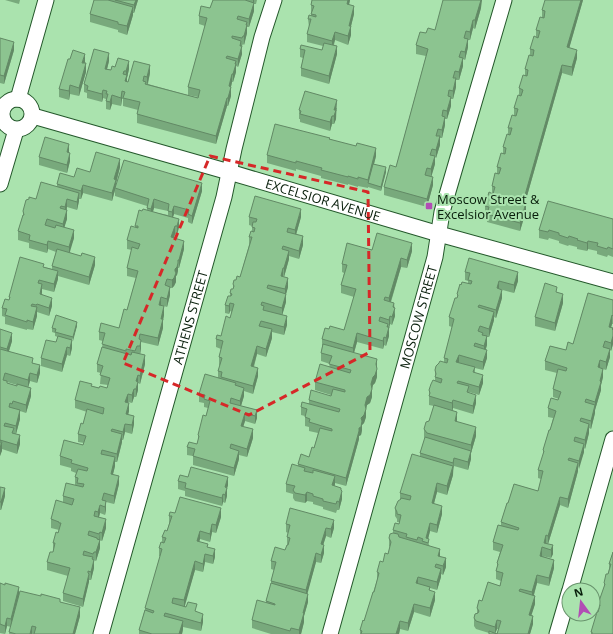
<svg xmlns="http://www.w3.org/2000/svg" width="613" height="634" viewBox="0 0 613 634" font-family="'Open Sans',sans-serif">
<rect width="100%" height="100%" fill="#aae3ae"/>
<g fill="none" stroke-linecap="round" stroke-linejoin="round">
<defs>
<g id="minor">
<circle cx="17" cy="114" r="15"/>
<path d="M 18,99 L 46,0"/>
<path id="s1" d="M 33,116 L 229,172 L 439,234 L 613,282"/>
<path d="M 0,184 L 16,130"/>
<path d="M 570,590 L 613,439"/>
<path id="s2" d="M 101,634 L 224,197 L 234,149 L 262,37 L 274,0"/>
<path id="s3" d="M 330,634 L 435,257 L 442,212 L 504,0"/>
<path d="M 557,634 L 569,593"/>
</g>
</defs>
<use href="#minor" stroke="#24582b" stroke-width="17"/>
<use href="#minor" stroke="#fff" stroke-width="15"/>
</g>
<g fill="#78a97c" fill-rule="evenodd">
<path d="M 5,0 L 20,0 L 19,4 Z"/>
<path d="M 94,0 L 138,0 L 134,13 L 133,13 L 133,15 L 127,35 L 118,32 L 118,30 L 90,22 L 90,14 Z"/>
<path d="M 213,0 L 257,0 L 256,4 L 254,4 L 254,11 L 249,27 L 247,27 L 247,33 L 244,45 L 243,44 L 242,46 L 241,46 L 242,54 L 238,67 L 236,66 L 236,72 L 233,82 L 232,82 L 231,87 L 231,96 L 228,106 L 227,106 L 216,144 L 137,123 L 137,114 L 138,110 L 123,106 L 123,99 L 122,99 L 121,106 L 112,104 L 110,110 L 106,109 L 106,99 L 103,98 L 102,102 L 87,98 L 87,93 L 84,92 L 84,84 L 109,61 L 107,69 L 111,70 L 129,69 L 127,78 L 127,82 L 128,82 L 150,73 L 148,84 L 198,98 L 198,97 L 188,95 L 188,87 L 205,26 L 199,24 L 199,16 L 210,8 Z"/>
<path d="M 312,0 L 350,0 L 349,5 L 354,14 L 351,26 L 351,35 L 348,45 L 335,40 L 334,45 L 337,54 L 329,84 L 301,76 L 301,68 L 303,58 L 300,57 L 300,49 L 322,50 L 323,46 L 307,42 L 307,34 L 309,27 L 308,19 L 311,16 L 311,5 Z"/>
<path d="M 583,0 L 569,48 L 577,58 L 572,76 L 562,73 L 525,203 L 526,211 L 520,231 L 487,222 L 487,215 L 485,215 L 485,206 L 492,193 L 492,186 L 497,173 L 497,167 L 503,154 L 503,147 L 508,135 L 508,128 L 514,116 L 514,108 L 519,96 L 519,88 L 525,76 L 525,69 L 530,56 L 530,49 L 536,37 L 536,30 L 542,17 L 542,10 Z"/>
<path d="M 481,3 L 481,8 L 475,29 L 473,28 L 470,40 L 468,40 L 468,47 L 465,60 L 463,59 L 463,66 L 459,80 L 456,80 L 456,87 L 453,99 L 451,99 L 451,106 L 447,119 L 445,119 L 445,125 L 442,138 L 440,138 L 440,145 L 436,158 L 435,157 L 435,164 L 431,176 L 433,185 L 427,207 L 384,195 L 384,187 L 396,167 L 426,56 L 416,54 L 416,45 L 426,33 L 435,30 Z"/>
<path d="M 0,38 L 14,50 L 4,84 L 0,83 Z"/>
<path d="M 85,62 L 86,72 L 79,96 L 70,94 L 69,100 L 59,97 L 59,89 Z"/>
<path d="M 337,108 L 336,111 L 336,119 L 334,124 L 332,124 L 330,131 L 300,122 L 300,119 L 299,119 L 299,110 Z"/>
<path d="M 330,139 L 376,156 L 374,164 L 386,172 L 381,191 L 368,187 L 368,188 L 358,186 L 358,187 L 348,184 L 348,185 L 321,178 L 321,176 L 296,169 L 296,171 L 267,163 L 267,155 Z"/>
<path d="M 69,153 L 70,161 L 67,173 L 39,165 L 39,157 Z"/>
<path d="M 120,167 L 116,183 L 116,186 L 202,191 L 192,224 L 188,222 L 188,218 L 174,214 L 173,217 L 179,227 L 177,235 L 175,234 L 174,238 L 184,249 L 179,268 L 178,268 L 177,275 L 176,276 L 176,282 L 174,286 L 172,288 L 170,288 L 170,295 L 167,307 L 161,305 L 164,315 L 163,320 L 163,328 L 158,346 L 141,342 L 141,348 L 140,354 L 145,364 L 140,384 L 138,383 L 138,390 L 136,397 L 134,397 L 132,403 L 128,402 L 129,411 L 128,415 L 134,424 L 132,434 L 125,432 L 123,440 L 122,440 L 122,442 L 117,462 L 115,462 L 115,466 L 113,474 L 119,484 L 114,504 L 106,502 L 106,509 L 105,515 L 100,513 L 99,517 L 106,528 L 102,541 L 100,540 L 100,548 L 96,561 L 94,560 L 94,568 L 91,580 L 89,580 L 83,607 L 63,601 L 63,593 L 68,576 L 47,570 L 47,562 L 53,552 L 53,543 L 59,530 L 51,528 L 51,519 L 63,502 L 63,496 L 75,485 L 75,477 L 76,473 L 71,471 L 71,468 L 60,465 L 60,456 L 83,445 L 84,443 L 78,442 L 78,434 L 83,424 L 87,412 L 75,408 L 75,400 L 92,386 L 99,388 L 107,388 L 108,385 L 100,384 L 101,373 L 97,372 L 97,364 L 102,348 L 103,341 L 99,340 L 99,332 L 119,328 L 127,310 L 136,278 L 127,276 L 127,268 L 132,250 L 127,249 L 127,240 L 135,228 L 135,226 L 142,211 L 147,210 L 147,206 L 115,196 L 115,190 L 112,201 L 83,193 L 81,199 L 79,199 L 79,201 L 77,210 L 67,207 L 67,219 L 64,227 L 74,238 L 69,252 L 95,265 L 89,285 L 58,276 L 58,279 L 54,292 L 42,289 L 42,294 L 52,306 L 49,316 L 37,312 L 37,316 L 33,330 L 27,329 L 27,330 L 5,324 L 5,317 L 2,316 L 2,308 L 9,300 L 9,297 L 44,267 L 52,269 L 52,266 L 56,252 L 48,249 L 47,253 L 29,248 L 29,243 L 18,240 L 18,231 L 23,215 L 23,211 L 36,199 L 57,186 L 57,184 L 74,177 L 90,172 ZM 154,208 L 168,211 L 168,215 L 153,212 Z"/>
<path d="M 249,217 L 301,217 L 296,235 L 303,245 L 299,259 L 289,256 L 289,259 L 284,277 L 283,276 L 283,277 L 288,287 L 286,294 L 286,302 L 282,315 L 287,325 L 284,335 L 272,332 L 272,338 L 266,357 L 257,354 L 254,367 L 258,376 L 253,394 L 244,391 L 244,396 L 241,406 L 257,410 L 257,418 L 255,424 L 245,421 L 243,427 L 253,438 L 247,457 L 239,455 L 239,459 L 234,476 L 193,465 L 193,456 L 187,455 L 187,447 L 197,444 L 198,441 L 198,435 L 206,416 L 208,408 L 204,407 L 204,403 L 199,402 L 199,394 L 218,378 L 218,371 L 220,366 L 219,365 L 219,357 L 221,349 L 216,347 L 216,339 L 221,336 L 230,318 L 232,312 L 230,311 L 229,314 L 225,313 L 225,305 L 230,296 L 230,293 L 233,289 L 233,284 L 236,280 L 240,277 L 249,245 L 249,237 L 252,231 L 252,226 L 249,225 Z"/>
<path d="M 613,219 L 613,257 L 608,255 L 607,257 L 597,254 L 597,251 L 588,249 L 587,251 L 577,249 L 577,247 L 569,245 L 568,246 L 559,243 L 559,241 L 549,238 L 548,240 L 539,238 L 539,230 Z"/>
<path d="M 372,250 L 412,251 L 407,268 L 401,267 L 391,302 L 394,308 L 395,316 L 392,325 L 390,324 L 389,328 L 389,336 L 386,346 L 384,345 L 383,349 L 357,342 L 354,353 L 377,367 L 377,377 L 375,383 L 373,385 L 372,388 L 372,397 L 370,403 L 367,405 L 366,409 L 366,417 L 364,423 L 362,425 L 362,430 L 361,435 L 359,436 L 359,439 L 346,486 L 335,483 L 335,486 L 341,490 L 342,499 L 339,510 L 337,510 L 336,513 L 323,509 L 323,507 L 313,504 L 313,502 L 307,501 L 305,503 L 295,501 L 293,498 L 293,494 L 286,492 L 286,484 L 298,466 L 298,464 L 309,457 L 314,448 L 318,433 L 309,431 L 309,427 L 305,426 L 305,416 L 301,415 L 301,407 L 309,403 L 309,400 L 331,396 L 331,395 L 315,390 L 315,382 L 329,367 L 330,364 L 321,361 L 321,353 L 322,347 L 322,339 L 329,329 L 344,330 L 354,297 L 341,293 L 341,285 L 344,273 L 342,272 L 342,264 Z"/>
<path d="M 465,272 L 518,281 L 514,293 L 499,289 L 502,298 L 496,318 L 494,317 L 494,320 L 489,337 L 487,337 L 487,345 L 486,349 L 487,358 L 483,370 L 475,368 L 475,373 L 483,383 L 479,395 L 469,392 L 476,403 L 473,414 L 453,408 L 453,410 L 457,420 L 457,422 L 476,436 L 471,453 L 471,459 L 468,470 L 454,466 L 453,470 L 453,475 L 447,495 L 437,492 L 434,503 L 442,514 L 437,533 L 430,531 L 428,539 L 429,545 L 440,557 L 446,567 L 443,575 L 441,574 L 441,577 L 437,590 L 430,588 L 430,591 L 435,600 L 430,617 L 414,612 L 408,631 L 400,629 L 399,634 L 360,634 L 360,630 L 364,621 L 377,580 L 377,572 L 388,554 L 390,547 L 389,546 L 389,538 L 393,533 L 393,530 L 399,524 L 399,522 L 397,522 L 397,519 L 395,516 L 395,508 L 400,500 L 400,493 L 420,457 L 420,453 L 425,438 L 424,437 L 424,429 L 429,421 L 434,406 L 429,405 L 429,390 L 435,381 L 435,370 L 444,362 L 444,358 L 452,327 L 449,326 L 449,317 L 457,298 L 457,294 L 461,285 L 468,283 L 468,281 L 465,280 Z"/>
<path d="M 557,293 L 563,303 L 555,331 L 535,326 L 535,317 Z"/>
<path d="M 588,293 L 613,300 L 613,324 L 612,324 L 611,327 L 613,328 L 613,344 L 611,351 L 610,350 L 610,357 L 606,370 L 603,369 L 603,377 L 601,385 L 601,390 L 595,410 L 595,413 L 591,429 L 589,428 L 589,433 L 585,449 L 584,448 L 584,452 L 578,469 L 578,471 L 568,508 L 560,505 L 548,544 L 553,545 L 553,554 L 551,558 L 542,556 L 554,560 L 554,568 L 549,586 L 537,583 L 534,595 L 535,596 L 535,604 L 531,615 L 533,616 L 533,624 L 530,634 L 489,634 L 489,633 L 476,629 L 474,626 L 474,618 L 475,614 L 477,613 L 477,608 L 479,600 L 482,601 L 488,582 L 500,586 L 501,581 L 496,579 L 496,571 L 497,567 L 497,563 L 500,552 L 493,550 L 493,542 L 498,525 L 501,525 L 501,522 L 507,503 L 508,503 L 514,484 L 538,491 L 541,479 L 538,478 L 538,470 L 543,456 L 543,450 L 549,430 L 550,430 L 553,418 L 548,417 L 548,408 L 551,398 L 558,400 L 559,399 L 553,397 L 553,389 L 557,373 L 545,370 L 545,361 L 550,346 L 566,350 L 568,342 L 573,344 ZM 497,629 L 499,629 L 497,634 L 495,633 Z"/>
<path d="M 77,326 L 72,341 L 72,348 L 70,356 L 67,355 L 62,372 L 41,366 L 41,358 L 56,342 L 58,337 L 55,336 L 55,333 L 52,332 L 52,328 Z"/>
<path d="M 0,329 L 12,341 L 9,351 L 33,363 L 40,373 L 37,383 L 30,381 L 28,387 L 31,396 L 26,413 L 20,411 L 20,419 L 16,434 L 20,444 L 17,454 L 2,449 L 0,456 ZM 7,382 L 17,385 L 17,386 L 7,383 Z"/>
<path d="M 188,477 L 228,485 L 227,488 L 227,496 L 225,503 L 223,502 L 222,506 L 185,496 L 185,491 L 178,489 L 178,481 Z"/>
<path d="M 0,487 L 5,496 L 1,510 L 0,510 Z"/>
<path d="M 175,513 L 221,517 L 216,533 L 212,532 L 210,542 L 200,539 L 199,542 L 208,547 L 215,557 L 213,564 L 205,562 L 203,572 L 195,570 L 184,606 L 197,612 L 203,622 L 201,631 L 183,627 L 183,629 L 182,634 L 139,634 L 139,630 L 160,556 L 159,556 L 159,548 L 162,542 L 162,537 L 167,531 L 169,524 L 169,516 Z"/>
<path d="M 286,524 L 334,528 L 331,538 L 326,536 L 323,545 L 324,553 L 321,563 L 316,562 L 307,593 L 308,602 L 304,616 L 304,622 L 301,634 L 271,634 L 252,628 L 252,620 L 266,603 L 266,601 L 271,583 L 271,581 L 274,570 L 271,569 L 271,561 L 285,550 L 287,545 L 287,537 L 288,533 L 286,532 Z"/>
<path d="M 613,552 L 613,634 L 591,634 L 591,632 L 598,612 L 598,604 L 604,588 L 604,583 L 608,574 L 609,569 L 609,564 Z"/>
<path d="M 0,583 L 19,594 L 60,602 L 80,616 L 75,634 L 9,634 L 11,627 L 7,626 L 5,634 L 0,633 Z"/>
</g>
<g fill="#628965">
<path d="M 136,0 L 138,0 L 134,13 L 134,5 Z"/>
<path d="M 253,0 L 254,0 L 254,11 L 249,27 L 249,19 L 253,4 Z"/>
<path d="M 348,0 L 350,0 L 347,12 L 347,4 Z"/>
<path d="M 479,0 L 482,0 L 481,8 L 475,29 L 475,20 Z"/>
<path d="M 581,0 L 583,0 L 567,56 L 567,47 Z"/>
<path d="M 354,6 L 354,14 L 349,34 L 349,26 Z"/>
<path d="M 133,7 L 133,15 L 127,35 L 127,26 Z"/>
<path d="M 473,20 L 473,28 L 470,40 L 470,32 Z"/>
<path d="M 247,22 L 247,33 L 244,45 L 244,36 Z"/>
<path d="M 351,26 L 351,35 L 348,45 L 348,36 Z"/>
<path d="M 335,32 L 335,40 L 332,49 L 332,41 Z"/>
<path d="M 468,39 L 468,47 L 465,60 L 465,52 Z"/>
<path d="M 241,41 L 242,54 L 238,67 L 238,59 Z"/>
<path d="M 14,42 L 14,50 L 4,84 L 4,76 Z"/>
<path d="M 337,46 L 337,54 L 329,84 L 329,76 Z"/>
<path d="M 577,50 L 577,58 L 572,76 L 572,67 Z"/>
<path d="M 109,53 L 109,61 L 105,77 L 105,69 Z"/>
<path d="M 85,54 L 85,62 L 82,71 L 82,63 Z"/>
<path d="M 463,58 L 463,66 L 459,80 L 459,72 Z"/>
<path d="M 129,61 L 129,69 L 127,78 L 127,83 L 125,81 L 126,76 L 126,71 Z"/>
<path d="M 236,61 L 236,67 L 236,64 L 236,72 L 233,82 L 233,74 Z"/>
<path d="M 86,63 L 86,72 L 79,96 L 79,88 Z"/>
<path d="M 150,65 L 150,73 L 147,86 L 147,77 Z"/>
<path d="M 562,65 L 562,73 L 523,210 L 523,202 Z"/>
<path d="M 232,74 L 232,82 L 229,95 L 229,86 Z"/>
<path d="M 456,78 L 456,87 L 453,99 L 453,91 Z"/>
<path d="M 70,85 L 70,94 L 69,100 L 69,91 Z"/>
<path d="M 231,87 L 231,96 L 228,106 L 228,98 Z"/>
<path d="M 103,90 L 103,98 L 102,102 L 102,94 Z"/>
<path d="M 122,91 L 122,99 L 121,106 L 121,98 Z"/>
<path d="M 112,95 L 112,104 L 110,110 L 110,102 Z"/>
<path d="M 451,97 L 451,106 L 447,119 L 447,111 Z"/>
<path d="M 227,98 L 227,106 L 216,144 L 216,136 Z"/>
<path d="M 337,100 L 336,119 L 334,124 L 334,110 Z"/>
<path d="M 332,116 L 332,124 L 330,131 L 330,122 Z"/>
<path d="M 445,117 L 445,125 L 442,138 L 442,130 Z"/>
<path d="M 440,136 L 440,145 L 436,158 L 436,150 Z"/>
<path d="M 69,144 L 69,152 L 67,160 L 67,152 Z"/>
<path d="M 376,148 L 376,156 L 369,183 L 368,183 L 368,188 L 368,180 Z"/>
<path d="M 70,153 L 70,161 L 67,173 L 67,165 Z"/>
<path d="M 435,156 L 435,164 L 431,178 L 431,169 Z"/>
<path d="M 120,159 L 120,167 L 116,183 L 116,188 L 115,188 L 115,190 L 112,201 L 112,193 L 114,179 Z"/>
<path d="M 386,167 L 386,172 L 381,191 L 381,187 Z"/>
<path d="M 433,177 L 433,185 L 427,207 L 427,199 Z"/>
<path d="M 202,183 L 202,191 L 192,224 L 192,216 Z"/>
<path d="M 83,185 L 83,193 L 81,199 L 81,191 Z"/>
<path d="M 79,193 L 79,201 L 77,210 L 77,202 Z"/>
<path d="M 67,199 L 67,207 L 65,216 L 65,207 Z"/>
<path d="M 154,199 L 154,208 L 151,217 L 151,209 Z"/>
<path d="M 526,203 L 526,211 L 520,231 L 520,223 Z"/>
<path d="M 174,206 L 174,214 L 172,220 L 172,212 Z"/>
<path d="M 301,209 L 301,217 L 295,238 L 295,230 Z"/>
<path d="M 67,210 L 67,219 L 63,232 L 63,224 Z"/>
<path d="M 179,219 L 179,227 L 177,235 L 177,226 Z"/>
<path d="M 175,226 L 175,234 L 171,246 L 171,237 Z"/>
<path d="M 74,230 L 74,238 L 69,255 L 69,247 Z"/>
<path d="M 303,236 L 303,245 L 299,259 L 299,251 Z"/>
<path d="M 48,241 L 48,249 L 47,253 L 47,245 Z"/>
<path d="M 184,241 L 184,249 L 179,268 L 179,260 Z"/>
<path d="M 588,241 L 588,249 L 587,251 L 587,243 Z"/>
<path d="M 412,243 L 412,251 L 407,268 L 407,260 Z"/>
<path d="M 289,251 L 289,259 L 284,277 L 284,268 Z"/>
<path d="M 95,257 L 95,265 L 89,285 L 89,277 Z"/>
<path d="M 401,258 L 401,267 L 389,307 L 389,298 Z"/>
<path d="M 178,263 L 178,271 L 177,275 L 176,276 L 176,282 L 174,286 L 172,288 L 172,280 L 175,269 Z"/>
<path d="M 283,268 L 283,276 L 281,285 L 281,276 Z"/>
<path d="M 58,271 L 58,279 L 54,292 L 54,284 Z"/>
<path d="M 518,272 L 518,281 L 514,293 L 514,285 Z"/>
<path d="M 288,278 L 288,287 L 285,298 L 285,289 Z"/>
<path d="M 499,281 L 499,289 L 497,288 Z"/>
<path d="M 42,284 L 42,292 L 40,302 L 40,294 Z"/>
<path d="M 170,287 L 170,295 L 167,307 L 167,299 Z"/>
<path d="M 502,290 L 502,298 L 496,318 L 496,310 Z"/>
<path d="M 286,294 L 286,302 L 282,316 L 282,308 Z"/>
<path d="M 563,294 L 563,303 L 555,331 L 555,323 Z"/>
<path d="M 161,297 L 161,305 L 159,305 Z"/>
<path d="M 52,298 L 52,306 L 49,316 L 49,308 Z"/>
<path d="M 230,303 L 230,311 L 229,314 L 229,306 Z"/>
<path d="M 394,303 L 395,316 L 392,325 L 393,307 Z"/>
<path d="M 37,304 L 37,316 L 33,330 L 33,322 L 36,309 Z"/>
<path d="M 164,306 L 164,315 L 163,320 L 163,328 L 158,346 L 158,338 L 161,319 Z"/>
<path d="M 494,312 L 494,320 L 489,337 L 489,329 Z"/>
<path d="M 612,315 L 612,324 L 609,335 L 609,327 Z"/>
<path d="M 287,316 L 287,325 L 284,335 L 284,327 Z"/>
<path d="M 390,316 L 390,324 L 389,328 L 389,336 L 386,346 L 387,327 L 388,324 L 388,332 L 389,327 L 389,320 Z"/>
<path d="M 77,322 L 77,326 L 73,341 L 73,337 Z"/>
<path d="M 613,328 L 613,344 L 611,351 L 611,343 Z"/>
<path d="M 272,329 L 272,338 L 266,357 L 266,349 Z"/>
<path d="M 12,333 L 12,341 L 7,357 L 7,349 Z"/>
<path d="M 357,333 L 357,342 L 353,356 L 353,348 Z"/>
<path d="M 487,336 L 487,345 L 484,354 L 484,346 Z"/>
<path d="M 384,337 L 384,345 L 383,349 L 383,341 Z"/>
<path d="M 72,340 L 72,348 L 70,356 L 70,348 Z"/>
<path d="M 141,340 L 141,348 L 140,355 L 140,346 Z"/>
<path d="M 257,346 L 257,354 L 251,375 L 251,366 Z"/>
<path d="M 67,347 L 67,355 L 62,372 L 62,364 Z"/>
<path d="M 610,349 L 610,357 L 606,370 L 606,362 Z"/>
<path d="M 487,350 L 487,358 L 483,370 L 483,362 Z"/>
<path d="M 145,355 L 145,364 L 140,384 L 140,376 Z"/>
<path d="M 459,355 L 459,363 L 456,362 Z"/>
<path d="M 377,359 L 377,377 L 375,383 L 373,385 L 371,393 L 371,384 Z"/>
<path d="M 600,360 L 600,368 L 598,367 Z"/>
<path d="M 40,365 L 40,373 L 37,383 L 37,375 Z"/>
<path d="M 258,368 L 258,376 L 253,394 L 253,386 Z"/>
<path d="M 603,369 L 603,377 L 601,385 L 601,390 L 595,410 L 595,413 L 591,429 L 591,421 L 595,405 L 595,402 L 600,381 Z"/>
<path d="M 30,373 L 30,381 L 28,388 L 28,380 Z"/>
<path d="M 138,375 L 138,390 L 136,397 L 136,381 Z"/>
<path d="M 483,375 L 483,383 L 479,395 L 479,387 Z"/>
<path d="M 31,388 L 31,396 L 26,413 L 26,405 Z"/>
<path d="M 244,388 L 244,396 L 240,409 L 240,401 Z"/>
<path d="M 134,389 L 134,397 L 132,403 L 132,395 Z"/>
<path d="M 372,389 L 372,397 L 370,403 L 367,405 L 366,409 L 366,417 L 364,423 L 362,425 L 362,430 L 361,435 L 359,436 L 359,439 L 346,486 L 346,478 L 367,397 Z"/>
<path d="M 128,394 L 128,402 L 125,410 L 125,402 Z"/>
<path d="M 476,395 L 476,403 L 473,414 L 473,406 Z"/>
<path d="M 453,400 L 453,408 L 452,411 L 452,403 Z"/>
<path d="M 129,403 L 129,411 L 126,422 L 126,414 Z"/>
<path d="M 20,410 L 20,419 L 16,434 L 16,426 Z"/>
<path d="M 257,410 L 257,418 L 255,424 L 255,416 Z"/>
<path d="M 457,412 L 457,420 L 455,429 L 455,421 Z"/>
<path d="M 245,413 L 245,421 L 241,434 L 241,426 Z"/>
<path d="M 134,416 L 134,424 L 132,434 L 132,425 Z"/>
<path d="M 125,424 L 125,432 L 123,440 L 123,432 Z"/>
<path d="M 589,424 L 589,433 L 585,449 L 585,440 Z"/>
<path d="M 476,427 L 476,436 L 471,453 L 471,459 L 468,470 L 468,462 L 471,451 L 471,445 Z"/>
<path d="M 253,429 L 253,438 L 247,457 L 247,449 Z"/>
<path d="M 122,434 L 122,442 L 117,462 L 117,454 Z"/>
<path d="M 20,435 L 20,444 L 17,454 L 17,445 Z"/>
<path d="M 0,440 L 0,447 L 2,442 L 2,451 L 0,456 Z"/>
<path d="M 584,444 L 584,452 L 579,469 L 579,461 Z"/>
<path d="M 239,451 L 239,459 L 234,476 L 234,468 Z"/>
<path d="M 115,457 L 115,466 L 111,482 L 111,474 Z"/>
<path d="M 454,458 L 453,475 L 447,495 L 447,486 L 453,467 L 453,463 Z"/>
<path d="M 578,463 L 578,471 L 568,508 L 568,499 Z"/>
<path d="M 119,476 L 119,484 L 114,504 L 114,496 Z"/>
<path d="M 335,476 L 335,484 L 332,493 L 332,485 Z"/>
<path d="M 228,477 L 228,485 L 225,496 L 225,487 Z"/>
<path d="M 437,483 L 437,492 L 432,511 L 432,503 Z"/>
<path d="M 5,488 L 5,496 L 1,510 L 1,502 Z"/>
<path d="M 227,488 L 227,496 L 225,503 L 225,495 Z"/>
<path d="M 341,488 L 341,494 L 342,491 L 342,499 L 339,510 L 339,502 Z"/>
<path d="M 307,492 L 307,501 L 305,503 L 305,495 Z"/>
<path d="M 223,494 L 223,502 L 222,506 L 222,498 Z"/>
<path d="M 560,497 L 560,505 L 548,544 L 548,536 Z"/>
<path d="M 106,501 L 106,509 L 105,515 L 105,507 Z"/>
<path d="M 100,505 L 100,513 L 98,520 L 98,512 Z"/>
<path d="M 442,506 L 442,514 L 437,533 L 437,525 Z"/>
<path d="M 221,508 L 221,517 L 216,533 L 216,525 Z"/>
<path d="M 106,519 L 106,528 L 102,541 L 102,533 Z"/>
<path d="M 334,520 L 334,528 L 331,538 L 331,529 Z"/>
<path d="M 430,523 L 430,531 L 427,543 L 426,538 Z"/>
<path d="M 212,524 L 212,532 L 210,542 L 210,534 Z"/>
<path d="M 326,528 L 326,536 L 321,552 L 321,544 Z"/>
<path d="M 200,531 L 200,539 L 197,549 L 197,541 Z"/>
<path d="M 100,532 L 100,548 L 96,561 L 96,552 L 99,542 Z"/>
<path d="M 546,535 L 546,544 L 544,543 Z"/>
<path d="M 324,545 L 324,553 L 321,563 L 321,555 Z"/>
<path d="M 553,545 L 553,554 L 551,558 L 551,550 Z"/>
<path d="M 542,547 L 542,556 L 540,564 L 540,556 Z"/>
<path d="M 215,549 L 215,557 L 213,564 L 213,556 Z"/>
<path d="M 440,549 L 440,557 L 438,556 Z"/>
<path d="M 316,553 L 316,562 L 306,599 L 306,590 Z"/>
<path d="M 205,554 L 205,562 L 203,572 L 203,564 Z"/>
<path d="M 446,558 L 446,567 L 443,575 L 443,566 Z"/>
<path d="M 94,560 L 94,568 L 91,580 L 91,572 Z"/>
<path d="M 554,560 L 554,568 L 549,586 L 549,578 Z"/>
<path d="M 195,561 L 195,570 L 184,609 L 184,600 Z"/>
<path d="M 441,569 L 441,577 L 437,590 L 437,582 Z"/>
<path d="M 88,571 L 88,579 L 89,574 L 89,582 L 83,607 L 83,599 Z"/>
<path d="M 537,575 L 537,583 L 532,601 L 532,592 Z"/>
<path d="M 418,577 L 418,585 L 416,583 Z"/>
<path d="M 19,587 L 19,595 L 11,627 L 11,619 Z"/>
<path d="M 435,592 L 435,600 L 430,617 L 430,608 Z"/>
<path d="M 308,594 L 308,602 L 304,616 L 304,622 L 301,634 L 299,634 L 299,630 L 303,613 Z"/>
<path d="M 535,596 L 535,604 L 529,623 L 529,615 Z"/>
<path d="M 414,604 L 414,612 L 408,631 L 408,623 Z"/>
<path d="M 80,607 L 80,616 L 75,634 L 73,634 Z"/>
<path d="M 203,614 L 203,622 L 201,631 L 201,623 Z"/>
<path d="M 533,616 L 533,624 L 530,634 L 528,634 Z"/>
<path d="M 7,618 L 7,626 L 5,634 L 5,626 Z"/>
<path d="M 497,620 L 497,629 L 495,634 L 495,627 Z"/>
<path d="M 183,621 L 183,629 L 182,634 L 179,634 Z"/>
<path d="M 400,621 L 400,629 L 399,634 L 396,634 Z"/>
<path d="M 32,626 L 32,634 L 30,634 Z"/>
</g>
<g fill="#8cc490" stroke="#628965">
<path d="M 94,0 L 108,0 L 133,7 L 127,26 L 118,24 L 118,22 L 90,14 Z"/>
<path d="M 115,0 L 136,0 L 134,5 Z"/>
<path d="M 213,0 L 245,0 L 254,3 L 249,19 L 238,16 L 237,19 L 247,22 L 246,25 L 247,25 L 244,36 L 243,36 L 242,38 L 232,36 L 232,38 L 241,41 L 240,46 L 242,46 L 238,59 L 227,56 L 226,58 L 236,61 L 235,64 L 236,64 L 233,74 L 232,74 L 229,86 L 231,87 L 228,98 L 227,98 L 216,136 L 137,114 L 140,102 L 123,98 L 125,92 L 122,91 L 121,98 L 112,95 L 110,102 L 106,101 L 108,94 L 106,94 L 107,91 L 103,90 L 102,94 L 87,90 L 88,86 L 84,84 L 94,49 L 109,53 L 105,69 L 111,70 L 112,66 L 115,67 L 118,58 L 129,61 L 126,71 L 124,71 L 123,74 L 127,75 L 125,81 L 128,82 L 134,61 L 150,65 L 147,77 L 144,76 L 143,81 L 146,82 L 145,84 L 198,98 L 200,90 L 188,87 L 207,18 L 199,16 L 201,6 L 210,8 Z"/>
<path d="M 312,0 L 348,0 L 347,4 L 354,6 L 349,26 L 351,26 L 348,36 L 335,32 L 332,41 L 307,34 L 311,19 L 308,19 L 309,15 L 316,17 L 316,15 L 311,14 L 314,6 L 311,5 Z"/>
<path d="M 443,0 L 481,0 L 475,20 L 473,20 L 470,32 L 466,31 L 464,38 L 468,39 L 465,52 L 461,51 L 459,57 L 463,58 L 459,72 L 455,71 L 453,78 L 456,78 L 453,91 L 449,90 L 448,96 L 451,97 L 447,111 L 443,110 L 442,116 L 445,117 L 442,130 L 438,129 L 436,136 L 440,136 L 436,150 L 432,149 L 430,155 L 435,156 L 431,169 L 427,168 L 425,175 L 433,177 L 427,199 L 384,187 L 390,165 L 396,167 L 428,49 L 416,45 L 420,32 L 426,33 L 428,28 L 435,30 Z"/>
<path d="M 545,0 L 581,0 L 567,47 L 577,50 L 572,67 L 562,65 L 523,202 L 526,203 L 520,223 L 487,214 L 489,207 L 485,206 L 489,192 L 493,194 L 495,187 L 492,186 L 495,173 L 499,174 L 501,168 L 497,167 L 501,153 L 505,154 L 506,148 L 503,147 L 507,134 L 510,135 L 512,128 L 508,128 L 512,115 L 516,116 L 518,109 L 514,108 L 518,95 L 521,96 L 523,90 L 519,88 L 523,75 L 527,76 L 528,70 L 525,69 L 529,55 L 533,56 L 534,50 L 530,49 L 534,36 L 538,38 L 540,31 L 536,30 L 540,17 L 544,18 L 545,11 L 542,10 Z"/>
<path d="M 0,38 L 14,42 L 4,76 L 0,75 Z"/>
<path d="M 324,43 L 337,46 L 329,76 L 301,68 L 305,50 L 300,49 L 301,45 L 322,50 Z"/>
<path d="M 73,50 L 85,54 L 82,63 L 86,63 L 79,88 L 70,85 L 69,91 L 59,89 L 68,59 L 70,59 Z"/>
<path d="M 305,91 L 337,100 L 334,110 L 336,110 L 334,116 L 332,116 L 330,122 L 300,114 L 301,111 L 299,110 Z"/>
<path d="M 275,124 L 330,138 L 329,139 L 356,146 L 357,143 L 376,148 L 368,180 L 358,177 L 358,179 L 348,176 L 348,177 L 321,170 L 322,168 L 296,161 L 296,163 L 267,155 Z"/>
<path d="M 45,137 L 69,144 L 67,152 L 70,153 L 67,165 L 39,157 Z"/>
<path d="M 96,152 L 120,159 L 114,179 L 116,180 L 112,193 L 83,185 L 81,191 L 57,184 L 60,173 L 74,177 L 77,168 L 90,172 Z"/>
<path d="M 124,160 L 202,183 L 192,216 L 188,214 L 189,210 L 174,206 L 172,212 L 168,211 L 169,204 L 154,199 L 151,209 L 147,208 L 149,199 L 115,188 Z"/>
<path d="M 373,164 L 386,167 L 381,187 L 368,183 Z"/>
<path d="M 41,182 L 79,193 L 77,202 L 67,199 L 65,207 L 61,206 L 60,208 L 67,210 L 63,224 L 47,219 L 45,225 L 55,228 L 56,225 L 74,230 L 69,247 L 48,241 L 47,245 L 29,240 L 30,235 L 18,231 L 23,215 L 24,215 L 23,211 L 26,200 L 29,199 L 29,197 L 36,199 Z"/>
<path d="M 255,196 L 301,209 L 295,230 L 288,228 L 287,232 L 303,236 L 299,251 L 283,246 L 282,249 L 289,251 L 284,268 L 283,268 L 281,276 L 288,278 L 285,289 L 268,285 L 267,288 L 286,294 L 282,308 L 262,302 L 261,305 L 264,306 L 263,310 L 287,316 L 284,327 L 261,321 L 259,326 L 272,329 L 266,349 L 257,346 L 251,366 L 258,368 L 253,386 L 221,377 L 222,372 L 218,371 L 222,358 L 219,357 L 223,341 L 216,339 L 217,335 L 221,336 L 226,316 L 230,318 L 234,304 L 230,303 L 229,306 L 225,305 L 228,296 L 231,296 L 232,294 L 230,293 L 231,289 L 233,289 L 234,286 L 233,284 L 234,280 L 236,280 L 237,276 L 240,277 L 252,237 L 249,237 L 251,231 L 254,232 L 255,228 L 252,227 L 253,222 L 256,222 L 257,219 L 249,217 Z"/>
<path d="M 548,201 L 613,219 L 613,249 L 608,247 L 607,249 L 597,246 L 598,243 L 588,241 L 587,243 L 577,240 L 578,239 L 569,236 L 568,238 L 559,235 L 559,233 L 549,230 L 548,232 L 539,230 Z"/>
<path d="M 143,209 L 179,219 L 177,226 L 175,226 L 171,237 L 184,241 L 179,260 L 178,260 L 178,263 L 177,267 L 175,269 L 175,271 L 176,273 L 174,278 L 172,280 L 167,279 L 165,285 L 170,287 L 167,299 L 161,297 L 159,305 L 164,306 L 161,319 L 163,319 L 158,338 L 140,334 L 139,339 L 141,340 L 140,346 L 137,346 L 135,351 L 126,349 L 126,351 L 102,344 L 105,333 L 99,332 L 101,323 L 119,328 L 124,309 L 127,310 L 138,271 L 127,268 L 132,247 L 138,249 L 140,244 L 127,240 L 131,226 L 138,228 L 138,226 L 135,226 L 139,210 L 142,211 Z"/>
<path d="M 377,233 L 412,243 L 407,260 L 401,258 L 389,298 L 385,297 L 384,300 L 394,303 L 393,307 L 395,308 L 392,317 L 390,316 L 389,320 L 380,317 L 379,321 L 388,324 L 387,327 L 389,327 L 386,338 L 384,337 L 383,341 L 357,333 L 353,348 L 322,339 L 325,328 L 329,329 L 330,326 L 344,330 L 356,289 L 341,285 L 347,265 L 342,264 L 347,243 L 372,250 Z"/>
<path d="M 57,249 L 81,256 L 82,253 L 95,257 L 89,277 L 52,266 Z"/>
<path d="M 20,257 L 44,264 L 43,267 L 58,271 L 54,284 L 39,280 L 38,283 L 42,284 L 40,294 L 52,298 L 49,308 L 37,304 L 36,305 L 32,304 L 31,306 L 37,307 L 33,322 L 27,320 L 27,322 L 5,315 L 7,309 L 2,308 L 5,299 L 9,300 L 10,297 L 9,297 Z"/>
<path d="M 469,258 L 518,272 L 514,285 L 499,281 L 497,288 L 502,290 L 496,310 L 479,305 L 478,307 L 494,312 L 489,329 L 480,326 L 478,331 L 483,333 L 482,335 L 487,336 L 484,346 L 475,343 L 474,346 L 487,350 L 483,362 L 459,355 L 456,362 L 475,367 L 473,372 L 483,375 L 479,387 L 458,381 L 457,383 L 469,386 L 467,392 L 476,395 L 473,406 L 453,400 L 452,403 L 429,396 L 430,393 L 429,390 L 431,384 L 433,380 L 441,383 L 442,379 L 435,377 L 436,374 L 435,370 L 436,366 L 439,363 L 440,361 L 447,363 L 448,359 L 444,358 L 454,319 L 449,317 L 455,298 L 457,298 L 458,295 L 457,294 L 460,284 L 461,285 L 462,282 L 471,284 L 472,281 L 468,280 L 470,273 L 465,272 Z"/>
<path d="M 545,283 L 557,287 L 556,292 L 563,294 L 555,323 L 535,317 Z"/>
<path d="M 588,293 L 613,300 L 613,316 L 612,315 L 609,327 L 613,328 L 612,329 L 613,330 L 613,336 L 611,343 L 605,341 L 603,347 L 610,349 L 606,362 L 600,360 L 598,367 L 603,369 L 600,381 L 601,382 L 595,402 L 586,399 L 585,402 L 595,405 L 591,421 L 581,418 L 580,421 L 589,424 L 585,440 L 575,437 L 574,441 L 584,444 L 579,461 L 569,458 L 568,460 L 578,463 L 568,499 L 560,497 L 548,536 L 546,535 L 544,543 L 553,545 L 551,550 L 542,547 L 540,556 L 554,560 L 549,578 L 537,575 L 532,592 L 520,589 L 519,591 L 535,596 L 529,615 L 533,616 L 528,634 L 489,634 L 489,631 L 497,634 L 501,621 L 497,620 L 495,627 L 476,621 L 474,618 L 475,614 L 478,613 L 479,611 L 477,608 L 479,600 L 482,601 L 488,582 L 500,586 L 503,573 L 496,571 L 498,564 L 497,563 L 503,545 L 493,542 L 498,525 L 518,530 L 519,528 L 501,522 L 507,503 L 508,503 L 514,484 L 538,491 L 543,471 L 538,470 L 544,451 L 543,450 L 549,430 L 550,430 L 556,411 L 548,408 L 551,398 L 558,400 L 561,392 L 553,389 L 558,369 L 566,371 L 567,368 L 545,361 L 550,346 L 566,350 L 568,342 L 573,344 Z"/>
<path d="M 56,315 L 77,322 L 73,337 L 55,332 L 56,329 L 52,328 Z"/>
<path d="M 0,329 L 12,333 L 7,349 L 0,347 Z"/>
<path d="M 58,336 L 72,340 L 70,348 L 67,347 L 62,364 L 41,358 L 46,340 L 56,342 Z"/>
<path d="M 323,344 L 377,359 L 376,364 L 377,369 L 375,375 L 373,377 L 371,384 L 372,389 L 370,395 L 367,397 L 365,405 L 366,409 L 364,415 L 361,418 L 362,421 L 361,427 L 359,428 L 359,431 L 346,478 L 298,464 L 301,454 L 309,457 L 312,447 L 314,448 L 320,428 L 332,431 L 332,429 L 309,422 L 310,419 L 305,417 L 307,409 L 301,407 L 302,402 L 339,412 L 340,409 L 309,400 L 311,390 L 331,396 L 333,389 L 345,392 L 345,390 L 315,382 L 320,364 L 350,373 L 351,370 L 329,364 L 332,356 L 321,353 Z"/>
<path d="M 102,347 L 131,355 L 132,352 L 145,355 L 140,376 L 138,375 L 136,381 L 138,382 L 136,389 L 134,389 L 132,395 L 128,394 L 125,402 L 129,403 L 126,414 L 134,416 L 132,425 L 125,424 L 123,432 L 112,429 L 111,431 L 122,434 L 117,454 L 102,450 L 101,454 L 115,457 L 111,474 L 119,476 L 114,496 L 104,493 L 102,500 L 106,501 L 105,507 L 100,505 L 98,512 L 95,511 L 94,516 L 106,519 L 102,533 L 100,532 L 99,534 L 89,531 L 88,535 L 97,538 L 97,539 L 100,540 L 96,552 L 94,552 L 93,554 L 84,551 L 83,555 L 93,557 L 92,559 L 94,560 L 91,572 L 88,571 L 88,573 L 89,574 L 83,599 L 63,593 L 70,568 L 47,562 L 50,552 L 53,552 L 55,543 L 53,543 L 56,532 L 58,533 L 61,523 L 59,523 L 59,522 L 51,519 L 56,500 L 72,505 L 74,499 L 63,496 L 66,483 L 83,487 L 84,484 L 77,483 L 78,478 L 75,477 L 78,469 L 87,471 L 88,468 L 71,463 L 72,460 L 60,456 L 64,440 L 83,445 L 86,436 L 78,434 L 81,423 L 83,424 L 87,409 L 103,414 L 104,408 L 75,400 L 80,381 L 92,384 L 91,386 L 99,388 L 100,386 L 107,388 L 110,378 L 100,375 L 103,366 L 97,364 Z"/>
<path d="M 0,349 L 33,358 L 32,363 L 40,365 L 37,375 L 30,373 L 28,380 L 5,373 L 3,380 L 7,381 L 7,383 L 17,386 L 17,384 L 31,388 L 26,405 L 13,401 L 12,404 L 10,403 L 9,407 L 20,410 L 16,426 L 5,423 L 4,426 L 14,428 L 12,433 L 20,435 L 17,445 L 0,440 L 0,441 Z"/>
<path d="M 205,374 L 236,383 L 235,385 L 244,388 L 240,401 L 231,398 L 230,403 L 257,410 L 255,416 L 245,413 L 241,426 L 253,429 L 247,449 L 231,444 L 230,448 L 239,451 L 234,468 L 193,456 L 195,449 L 187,447 L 189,442 L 197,444 L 199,436 L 198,435 L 203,415 L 206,416 L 210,401 L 204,399 L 205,395 L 199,394 Z"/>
<path d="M 434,405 L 457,412 L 455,421 L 476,427 L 471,445 L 427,433 L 424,429 L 426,422 L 429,421 Z"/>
<path d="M 425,437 L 471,451 L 468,462 L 454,458 L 453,463 L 420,453 Z"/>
<path d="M 0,442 L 2,442 L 0,448 Z"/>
<path d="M 412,454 L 453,466 L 447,486 L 437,483 L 432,503 L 442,506 L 437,525 L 430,523 L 426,538 L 429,539 L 428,543 L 422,541 L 423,539 L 418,537 L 417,540 L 406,537 L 407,534 L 393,530 L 395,523 L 399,524 L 401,515 L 397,514 L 397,512 L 395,508 L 398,501 L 401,499 L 401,498 L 410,500 L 411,496 L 400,493 Z"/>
<path d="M 292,464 L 305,468 L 304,471 L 313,473 L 313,470 L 335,476 L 332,485 L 341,488 L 341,490 L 342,491 L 339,502 L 337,501 L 336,504 L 323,501 L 323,499 L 313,496 L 313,494 L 307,492 L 305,495 L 295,493 L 293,490 L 295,486 L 286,484 Z"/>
<path d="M 191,467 L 228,477 L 225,487 L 227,488 L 225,495 L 223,494 L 222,498 L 185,488 L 186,483 L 178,481 L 180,475 L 188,477 Z"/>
<path d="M 0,487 L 5,488 L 1,502 L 0,502 Z"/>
<path d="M 180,497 L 221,508 L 216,525 L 212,524 L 210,534 L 200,531 L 197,541 L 208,544 L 207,547 L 215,549 L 213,556 L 205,554 L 203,564 L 195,561 L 184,600 L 173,598 L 172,603 L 186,607 L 188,602 L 197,604 L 195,611 L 203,614 L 201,623 L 165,613 L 164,616 L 183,621 L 179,634 L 152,634 L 139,630 L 145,610 L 153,613 L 154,611 L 145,608 L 162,549 L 159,548 L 161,542 L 164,543 L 166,538 L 162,537 L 165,530 L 167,531 L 172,516 L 169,516 L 170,512 L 175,513 Z"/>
<path d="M 290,508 L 334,520 L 331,529 L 326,528 L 321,544 L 324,545 L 321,555 L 316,553 L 306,590 L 271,581 L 276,562 L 271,561 L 275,547 L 285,550 L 287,545 L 288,545 L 290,538 L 287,537 L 290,525 L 286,524 Z"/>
<path d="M 393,533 L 398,534 L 399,537 L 440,549 L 438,556 L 446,558 L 443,566 L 436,564 L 435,567 L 441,569 L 437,582 L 418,577 L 416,583 L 430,587 L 429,590 L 435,592 L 430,608 L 414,604 L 408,623 L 400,621 L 396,634 L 361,634 L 362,631 L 360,630 L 363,620 L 364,621 L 373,592 L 374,592 L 379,573 L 377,572 L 380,561 L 383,562 L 385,553 L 388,554 L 391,542 L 389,538 L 390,534 Z"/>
<path d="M 613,552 L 613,634 L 592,634 L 592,632 L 591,632 L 597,612 L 598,612 L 600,605 L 598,604 L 605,584 L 604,583 L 606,574 L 608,574 L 611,564 L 609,564 Z"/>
<path d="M 0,583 L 5,585 L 5,583 L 19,587 L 11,619 L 7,618 L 5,626 L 0,624 Z"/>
<path d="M 271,583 L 308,594 L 303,613 L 304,613 L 299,630 L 291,628 L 290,631 L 252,620 L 257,600 L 275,605 L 275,604 L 266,601 Z"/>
<path d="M 20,591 L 41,596 L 41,594 L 60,599 L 60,602 L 80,607 L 73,634 L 34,634 L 36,627 L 32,626 L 30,634 L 16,634 L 9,632 Z"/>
</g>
<path fill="none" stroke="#d62828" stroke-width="3" stroke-dasharray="8 5" stroke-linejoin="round" d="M 210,156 L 368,192 L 370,352 L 249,415 L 123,363 Z"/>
<rect fill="#b14db4" stroke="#aae3ae" stroke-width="1.5" x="425" y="202" width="8" height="8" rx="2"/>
<g text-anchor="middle" stroke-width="4" stroke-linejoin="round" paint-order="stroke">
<g font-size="13" fill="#081e0b" stroke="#aae3ae" text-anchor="start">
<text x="437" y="204">Moscow Street &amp;<tspan x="437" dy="15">Excelsior Avenue</tspan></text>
</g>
<g font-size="13" fill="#081e0b" stroke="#aae3ae">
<text dy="5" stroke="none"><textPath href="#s1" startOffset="302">EXCELSIOR AVENUE</textPath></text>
<text dy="5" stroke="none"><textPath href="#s3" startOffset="329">MOSCOW STREET</textPath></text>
<text dy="5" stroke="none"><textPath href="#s2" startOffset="329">ATHENS STREET</textPath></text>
</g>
</g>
<g transform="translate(581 602) rotate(345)"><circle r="19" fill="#aae3ae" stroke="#69946d"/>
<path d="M0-3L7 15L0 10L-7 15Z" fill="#b14db4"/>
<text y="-6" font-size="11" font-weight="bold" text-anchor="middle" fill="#081e0b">N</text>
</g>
</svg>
